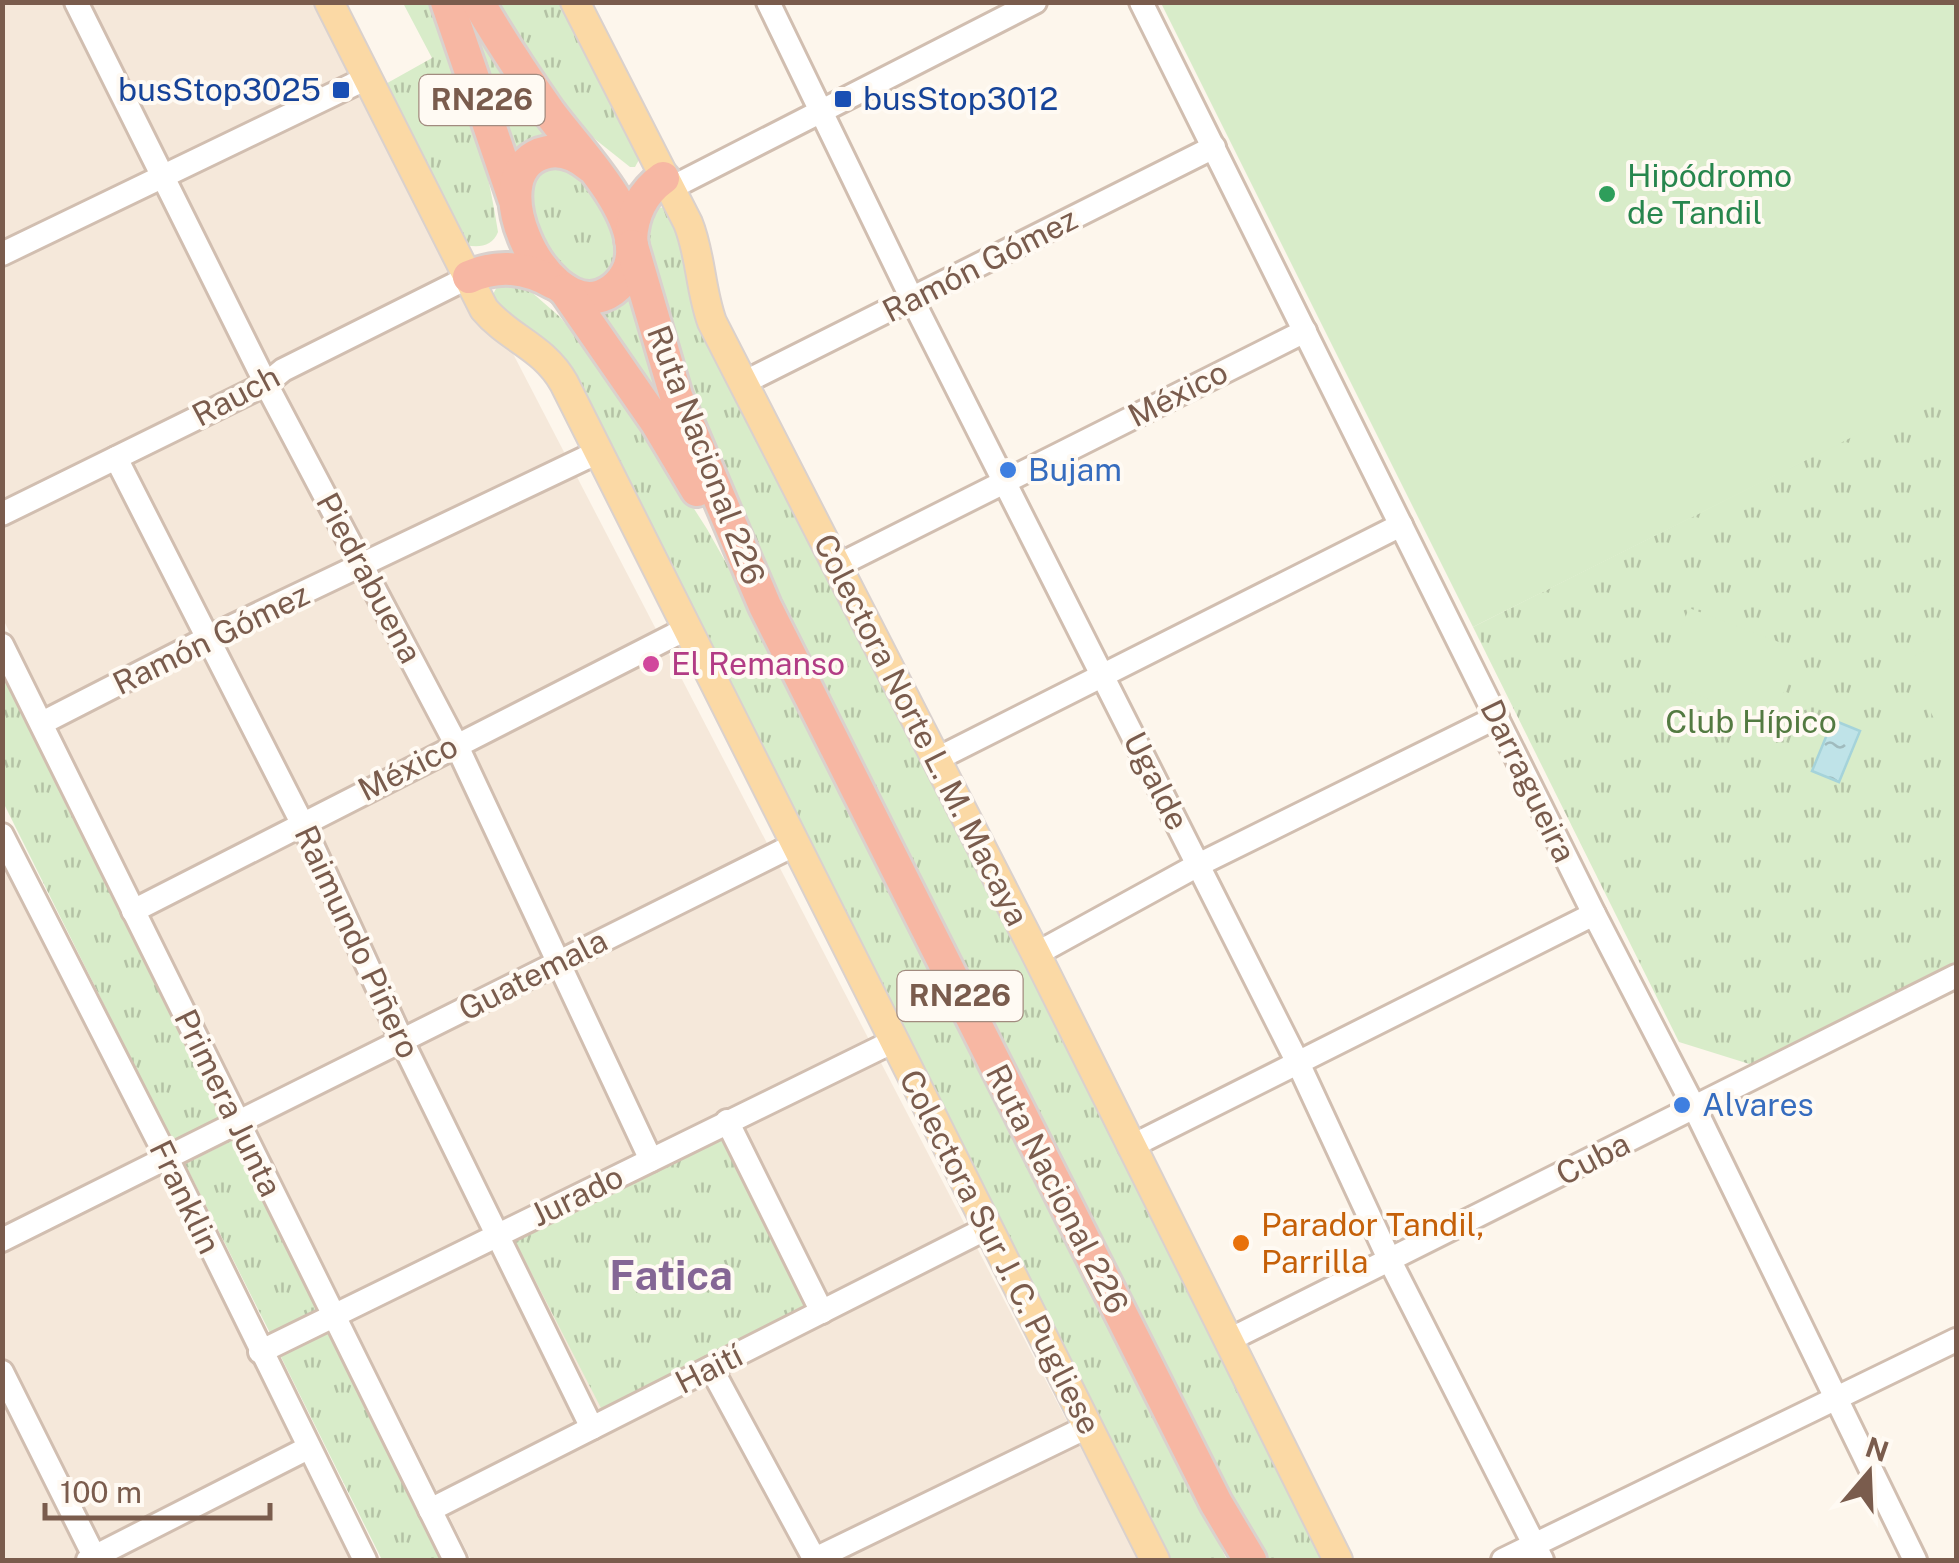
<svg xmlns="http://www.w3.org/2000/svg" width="1959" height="1563" viewBox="0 0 1959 1563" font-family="'Public Sans',sans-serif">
<defs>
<pattern id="grass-tufts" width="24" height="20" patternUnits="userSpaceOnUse" patternTransform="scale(2.5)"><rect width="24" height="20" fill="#d8ecc9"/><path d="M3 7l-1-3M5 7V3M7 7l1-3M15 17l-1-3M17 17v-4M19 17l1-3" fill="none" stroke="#b4c2a5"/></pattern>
<pattern id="water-ripples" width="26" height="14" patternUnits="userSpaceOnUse" patternTransform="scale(2.5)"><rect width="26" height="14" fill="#bfe3e8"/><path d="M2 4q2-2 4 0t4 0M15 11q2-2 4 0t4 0" fill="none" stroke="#a0bbbe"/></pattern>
</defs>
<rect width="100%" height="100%" fill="#fdf6ec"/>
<g fill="#f5e8da">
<path d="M 3,3 L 331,3 L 1139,1560 L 471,1560 L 3,619 Z"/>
<path d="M 3,855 L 356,1560 L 3,1560 Z"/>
</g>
<g fill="url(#grass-tufts)">
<path d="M 403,3 L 431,3 C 462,77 486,152 498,232 C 493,246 479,248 466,245 L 382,86 L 432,58 Z"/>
<path d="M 470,3 L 565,142 L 510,169 L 462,28 Z"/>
<path d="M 493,3 L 566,3 L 641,156 L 635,167 L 630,167 L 586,132 L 558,100 Z"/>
<path d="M 561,159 L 602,196 L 621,255 L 601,286 L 557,273 L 524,196 L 527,178 Z"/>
<path d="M 657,207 L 665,208 L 672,215 L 1328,1560 L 1262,1560 L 776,599 L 685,384 L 646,245 L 646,213 Z"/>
<path d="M 636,277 L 713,504 L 588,307 Z"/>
<path d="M 520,282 L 560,317 L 609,376 L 707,529 L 790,676 L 1227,1560 L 1161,1560 L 624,489 L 501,318 L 492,296 L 498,285 Z"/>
<path d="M 1956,384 L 1956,967 L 1759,1067 L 1679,1042 L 1473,627 Z"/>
<path d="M 2,670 L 227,1119 L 174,1145 L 3,802 Z"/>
<path d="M 721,1136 L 809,1308 L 603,1412 L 515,1241 Z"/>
<path d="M 235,1139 L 323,1312 L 272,1337 L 185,1164 Z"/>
<path d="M 328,1326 L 444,1560 L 382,1560 L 278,1351 Z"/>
</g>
<g fill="#d8ecc9">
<path d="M 1161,3 L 1956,3 L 1956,385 L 1473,627 Z"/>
<path d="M 1689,608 L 1800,650 L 1772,723 L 1661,681 Z"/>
<path d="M 1956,636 L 1956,765 L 1906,660 Z"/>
</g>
<path fill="url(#water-ripples)" stroke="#a5d3da" stroke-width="2.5" d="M 1833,720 L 1860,731 L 1839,782 L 1812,771 Z"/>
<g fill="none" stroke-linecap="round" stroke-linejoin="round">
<defs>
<g id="minor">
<path d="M 76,2 L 266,384 L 456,744 L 651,1160"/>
<path d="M 768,2 L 912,299 L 1299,1065 L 1390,1261 L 1542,1560"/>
<path d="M 1141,2 L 1594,914 L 1695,1109 L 1915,1560"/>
<path d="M 669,189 L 1035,2"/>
<path d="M 2,254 L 367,78"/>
<path d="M 745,382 L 1214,147"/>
<path d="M 116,458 L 302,823 L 402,1041 L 592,1428"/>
<path d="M 2,514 L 266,384 L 283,370 L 469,277"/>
<path d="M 837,566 L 1305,331"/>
<path d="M 2,645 L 455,1560"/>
<path d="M 42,723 L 208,638 L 598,452"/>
<path d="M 935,760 L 1401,525"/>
<path d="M 2,835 L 167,1158 L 365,1560"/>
<path d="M 133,911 L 686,629"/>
<path d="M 1036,954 L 1198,865 L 1497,717"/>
<path d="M 727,1121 L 822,1312"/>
<path d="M 1130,1147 L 1594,914"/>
<path d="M 2,1240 L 796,844"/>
<path d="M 1229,1340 L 1956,976"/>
<path d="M 260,1352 L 894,1041"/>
<path d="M 711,1368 L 815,1560"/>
<path d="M 2,1372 L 96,1560"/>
<path d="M 430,1510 L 987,1228"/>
<path d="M 88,1560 L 308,1448"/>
<path d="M 813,1560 L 1087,1427"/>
<path d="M 1503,1560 L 1956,1340"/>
</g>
<g id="major">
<path d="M 329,2 L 484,309 C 509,339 543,346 564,383 L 1155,1560"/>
<path d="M 575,2 L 688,223 C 701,255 700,289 712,322 L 1036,954 L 1338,1560"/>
</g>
<g id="highway">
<path d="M 447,2 L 514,198"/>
<path d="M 478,2 C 500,40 524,76 549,112 C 576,149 636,207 632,255 C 631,273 618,290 601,296 C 541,316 474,166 548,152 C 564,149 578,156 590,166"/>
<path d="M 631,240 C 632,215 642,193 663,178"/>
<path d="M 632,246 L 676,396 L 765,606 L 1216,1503 L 1250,1560"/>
<path d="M 469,277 C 499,264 526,267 554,283"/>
<path d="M 565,290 L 657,423 L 697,490"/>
</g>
</defs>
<use href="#minor" stroke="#d1beb0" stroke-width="28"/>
<use href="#major" stroke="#dad1cd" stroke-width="32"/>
<use href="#highway" stroke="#dad1cd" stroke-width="38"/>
<use href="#minor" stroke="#fff" stroke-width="22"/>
<use href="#major" stroke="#fbd9a5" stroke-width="28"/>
<use href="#highway" stroke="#f7b7a3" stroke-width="32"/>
</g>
<g fill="#1a4fb4" stroke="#fffaf3" stroke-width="4">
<rect x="331" y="80" width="20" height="20" rx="5"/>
<rect x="833" y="89" width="20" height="20" rx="5"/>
</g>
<circle fill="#2e9e5b" stroke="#fffaf3" stroke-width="4" cx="1607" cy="194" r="10"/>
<g fill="#3f7fe0" stroke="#fffaf3" stroke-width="4">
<circle cx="1008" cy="470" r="10"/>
<circle cx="1682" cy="1105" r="10"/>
</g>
<circle fill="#d1479c" stroke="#fffaf3" stroke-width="4" cx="651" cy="664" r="10"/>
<circle fill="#e8710a" stroke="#fffaf3" stroke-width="4" cx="1241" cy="1243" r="10"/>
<g text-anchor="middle" stroke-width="8" stroke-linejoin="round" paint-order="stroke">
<g fill="#fffaf3" stroke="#a28b7f" stroke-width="2.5">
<rect x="419.5" y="75" width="125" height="50" rx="8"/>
<rect x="897.5" y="971" width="125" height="50" rx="8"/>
</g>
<g font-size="30" font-weight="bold" fill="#7a5c4d">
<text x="482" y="110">RN226</text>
<text x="960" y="1006">RN226</text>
</g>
<g font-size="32" fill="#164399" stroke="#fffaf3" text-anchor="end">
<text x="321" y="101">busStop3025</text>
<text x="863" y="110" text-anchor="start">busStop3012</text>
</g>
<g font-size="32" fill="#27864d" stroke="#fffaf3" text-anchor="start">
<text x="1627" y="187">Hipódromo<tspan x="1627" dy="37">de Tandil</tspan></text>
</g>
<g font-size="32" fill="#7a5c4d" stroke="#fffaf3">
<text transform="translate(980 265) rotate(-27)" y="11">Ramón Gómez</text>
<text transform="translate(1178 394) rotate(-27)" y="11">México</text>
<text transform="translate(236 396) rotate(-28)" y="11">Rauch</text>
<text transform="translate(706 455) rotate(69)" y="11">Ruta Nacional 226</text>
<text transform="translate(369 578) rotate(62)" y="11">Piedrabuena</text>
<text transform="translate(211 639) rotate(-26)" y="11">Ramón Gómez</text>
<text transform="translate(921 730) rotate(63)" y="11">Colectora Norte L. M. Macaya</text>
<text transform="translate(408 768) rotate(-27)" y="11">México</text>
<text transform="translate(1156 781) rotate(63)" y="11">Ugalde</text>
<text transform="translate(1528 781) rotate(64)" y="11">Darragueira</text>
<text transform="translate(357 942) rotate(65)" y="11">Raimundo Piñero</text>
<text transform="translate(533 975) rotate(-27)" y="11">Guatemala</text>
<text transform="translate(228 1103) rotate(64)" y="11">Primera Junta</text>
<text transform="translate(1593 1159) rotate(-27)" y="11">Cuba</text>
<text transform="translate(1057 1189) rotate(63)" y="11">Ruta Nacional 226</text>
<text transform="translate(577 1196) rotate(-26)" y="11">Jurado</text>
<text transform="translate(185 1197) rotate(64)" y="11">Franklin</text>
<text transform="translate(1000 1252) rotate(63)" y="11">Colectora Sur J. C. Pugliese</text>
<text transform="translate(709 1369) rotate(-27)" y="11">Haití</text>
</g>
<g font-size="32" fill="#366cbe" stroke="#fffaf3" text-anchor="start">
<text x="1028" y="481">Bujam</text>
<text x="1702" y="1116">Alvares</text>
</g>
<g font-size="32" fill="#b23c85" stroke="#fffaf3" text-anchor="start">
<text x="671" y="675">El Remanso</text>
</g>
<g font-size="32" fill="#537a41" stroke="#fffaf3">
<text x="1751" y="733">Club Hípico</text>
</g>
<g font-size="32" fill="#c56008" stroke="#fffaf3" text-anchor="start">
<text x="1261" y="1236">Parador Tandil,<tspan x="1261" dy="37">Parrilla</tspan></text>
</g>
<g font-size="42" font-weight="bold" fill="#846695" stroke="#fffaf3">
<text x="671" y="1290">Fatica</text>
</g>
</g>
<rect width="1959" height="1563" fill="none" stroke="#7a5c4d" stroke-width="10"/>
<g transform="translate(1869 1473) rotate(19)" stroke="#fffaf3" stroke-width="8" paint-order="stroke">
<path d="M0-8L18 38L0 25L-18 38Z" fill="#7a5c4d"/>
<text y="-15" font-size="28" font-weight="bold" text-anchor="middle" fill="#7a5c4d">N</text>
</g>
<path d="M45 1503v15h225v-15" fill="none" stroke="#7a5c4d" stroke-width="5"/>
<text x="60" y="1503" font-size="30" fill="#7a5c4d" stroke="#fffaf3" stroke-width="8" paint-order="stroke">100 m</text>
</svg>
